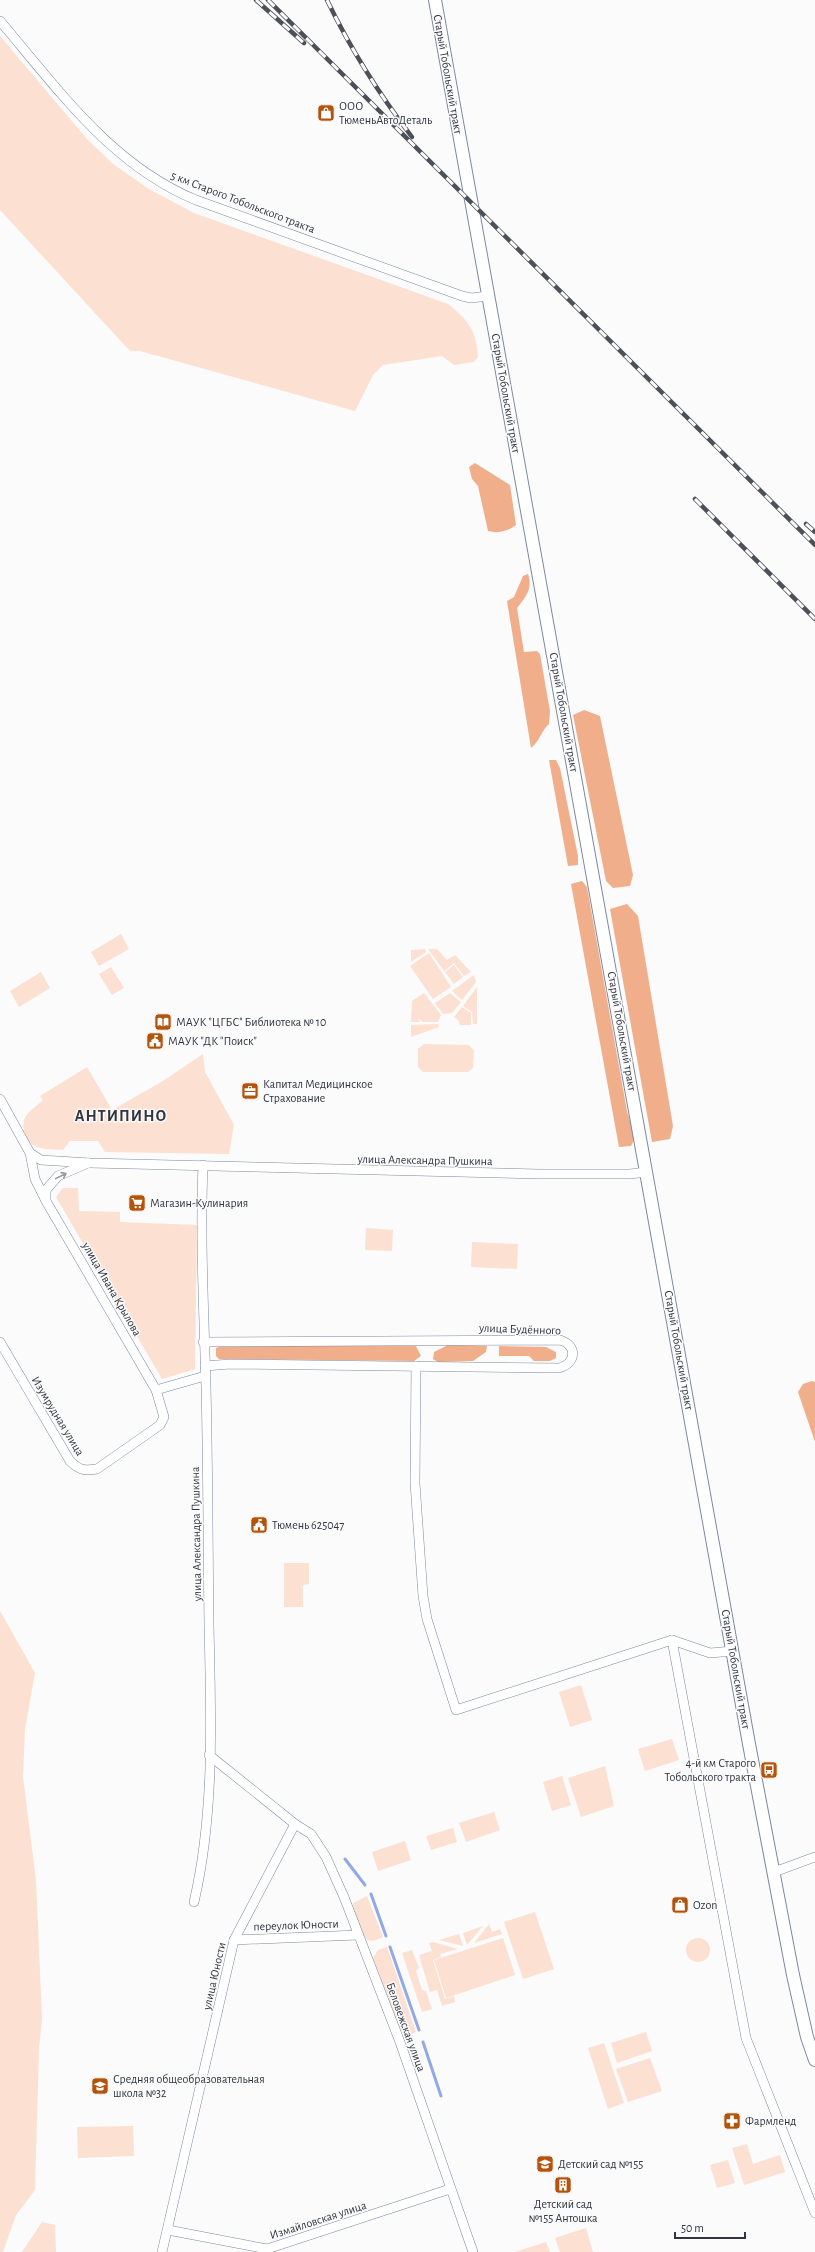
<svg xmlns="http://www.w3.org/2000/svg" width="815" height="2252" viewBox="0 0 815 2252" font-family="'Alegreya Sans',sans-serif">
<rect width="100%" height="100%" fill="#fbfbfb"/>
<g fill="#fce0d1">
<path d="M 0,36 L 87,139 L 113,164 L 149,189 L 194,213 L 448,304 C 469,321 476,330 478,357 L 474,362 L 454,365 L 442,356 L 383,365 L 373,375 L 355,411 L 140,351 L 130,351 L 0,210 Z"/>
<path d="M 121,934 L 129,949 L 99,966 L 91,952 Z"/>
<path d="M 425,949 L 426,952 L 411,962 L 411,950 Z"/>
<path d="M 428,949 L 437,949 L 447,960 L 455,955 L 471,972 L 464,976 L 454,963 L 444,971 Z"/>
<path d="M 429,953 L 451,987 L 433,999 L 410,966 Z"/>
<path d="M 454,965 L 463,977 L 454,984 L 445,972 Z"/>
<path d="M 111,967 L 124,988 L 112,995 L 99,974 Z"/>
<path d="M 41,972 L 50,988 L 19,1007 L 10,991 Z"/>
<path d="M 474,975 L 476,982 L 462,1000 L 452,991 Z"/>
<path d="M 477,987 L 477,1024 L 473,1024 L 472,1012 L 463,1006 Z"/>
<path d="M 424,993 L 441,1015 L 438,1022 L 423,1022 L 418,1019 L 420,1022 L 411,1022 L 412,1001 Z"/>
<path d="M 450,993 L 461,1002 L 452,1013 L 443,1014 L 435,1003 Z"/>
<path d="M 462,1007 L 471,1013 L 471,1025 L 460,1025 L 458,1020 L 454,1017 Z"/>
<path d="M 438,1024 L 439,1027 L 411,1037 L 411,1025 Z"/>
<path d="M 424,1044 L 469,1045 L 474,1051 L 473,1068 L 468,1072 L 423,1072 L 418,1067 L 418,1049 Z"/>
<path d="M 203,1054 L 205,1072 L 234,1125 L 229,1154 L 105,1152 L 98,1141 L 70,1141 L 63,1150 C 48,1149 28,1151 24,1131 C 23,1126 23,1120 26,1116 C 30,1110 38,1105 43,1100 L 40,1096 L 87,1067 L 112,1110 L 163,1081 Z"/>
<path d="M 63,1188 L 78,1188 L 79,1211 L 120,1212 L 120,1222 L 197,1225 L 195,1369 L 162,1379 L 56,1197 Z"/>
<path d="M 366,1228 L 393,1230 L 392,1251 L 365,1250 Z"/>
<path d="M 472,1242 L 518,1244 L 517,1269 L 471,1267 Z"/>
<path d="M 284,1563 L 309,1563 L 309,1584 L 303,1585 L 303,1607 L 284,1607 Z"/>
<path d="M 0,1611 L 35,1673 L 25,1729 L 23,1777 L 36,1880 L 42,2018 L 39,2049 L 35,2190 L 16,2215 L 3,2252 L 0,2252 Z"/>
<path d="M 581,1685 L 592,1720 L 570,1727 L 559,1692 Z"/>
<path d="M 672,1739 L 679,1760 L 645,1771 L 638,1749 Z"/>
<path d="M 605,1766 L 614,1806 L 581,1817 L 568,1778 Z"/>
<path d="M 562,1776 L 571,1805 L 552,1811 L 543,1782 Z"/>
<path d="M 494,1812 L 500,1830 L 466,1842 L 459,1823 Z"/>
<path d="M 453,1828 L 457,1842 L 431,1850 L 426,1836 Z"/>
<path d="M 405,1841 L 411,1860 L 378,1871 L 372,1852 Z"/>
<path d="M 367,1896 L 383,1937 C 379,1939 373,1942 368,1940 C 361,1937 353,1910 353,1903 Z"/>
<path d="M 535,1912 L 554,1969 L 523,1979 L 504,1922 Z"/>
<path d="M 489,1924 L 492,1932 L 500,1929 L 502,1934 L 474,1943 Z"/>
<path d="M 483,1926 L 467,1945 L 463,1933 Z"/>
<path d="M 459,1934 L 463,1946 L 439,1940 Z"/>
<circle cx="698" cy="1950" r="12"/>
<path d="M 503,1938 L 515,1975 L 446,1998 L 434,1960 Z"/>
<path d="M 433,1942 L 458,1949 L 440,1954 L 441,1957 L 433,1960 L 445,1999 L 454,1996 L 455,2002 L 442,2006 L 437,1990 L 430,1992 L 419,1955 L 432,1951 L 429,1943 Z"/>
<path d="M 387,1947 L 416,2032 L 407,2036 L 400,2030 L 373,1958 L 378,1950 Z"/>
<path d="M 412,1950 L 419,1968 L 416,1971 L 422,1990 L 426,1991 L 432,2009 L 422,2012 L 402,1953 Z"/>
<path d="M 646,2032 L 652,2051 L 617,2063 L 611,2043 Z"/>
<path d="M 604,2043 L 624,2103 L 608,2109 L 588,2048 Z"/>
<path d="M 650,2058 L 662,2091 L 628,2102 L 616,2069 Z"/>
<path d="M 133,2126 L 134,2156 L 78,2158 L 77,2127 Z"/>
<path d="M 747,2144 L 753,2164 L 780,2155 L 785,2172 L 744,2185 L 732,2148 Z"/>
<path d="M 728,2160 L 735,2183 L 717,2188 L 710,2165 Z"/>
<path d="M 42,2222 L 55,2225 L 56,2252 L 22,2252 Z"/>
<path d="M 586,2228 L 593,2252 L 560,2252 L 555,2238 Z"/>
<path d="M 546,2242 L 550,2252 L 515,2252 Z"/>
</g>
<g fill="#f1ae8b">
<path d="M 475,463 L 510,485 L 516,525 C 509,531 496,534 488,531 L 478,486 L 472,479 L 469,467 Z"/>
<path d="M 528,574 C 533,588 526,597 517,608 L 524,652 L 537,651 L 540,654 L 550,711 L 549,724 C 541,731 540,741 531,748 L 507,601 L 514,597 L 523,576 Z"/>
<path d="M 584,710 L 600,716 L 633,875 L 630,886 L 613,888 L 606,881 L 573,715 Z"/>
<path d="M 549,760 L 556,760 L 560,768 L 578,856 L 578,865 L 568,866 Z"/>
<path d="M 582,881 L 587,887 L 627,1111 L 635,1138 L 631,1146 L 619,1147 L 571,884 Z"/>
<path d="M 627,904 L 638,916 L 673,1126 L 670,1139 L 652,1142 L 610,909 Z"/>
<path d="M 448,1345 L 487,1346 L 486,1352 L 473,1361 L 438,1362 L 433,1359 L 434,1352 Z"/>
<path d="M 221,1346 L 416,1346 L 421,1356 L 414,1361 L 219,1359 L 216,1356 L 216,1348 Z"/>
<path d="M 499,1346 L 546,1347 L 556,1352 L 556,1358 L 550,1361 L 534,1361 L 529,1356 L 499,1356 Z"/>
<path d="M 812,1381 L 815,1382 L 815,1442 L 798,1392 L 803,1384 Z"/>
</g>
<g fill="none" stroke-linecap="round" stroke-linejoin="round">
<g stroke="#91aae7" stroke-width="3">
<path d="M 345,1859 L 365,1885"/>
<path d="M 371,1894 L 386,1936"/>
<path d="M 390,1947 L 419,2030"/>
<path d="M 423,2042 L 441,2096"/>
</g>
<defs>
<g id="street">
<path d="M 0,21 C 58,89 111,165 196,200 L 462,296 L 471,298 L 488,296"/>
<path d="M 0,1099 L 30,1153 L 35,1179 L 46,1201 L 156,1390 L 164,1417 L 160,1425 L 97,1469 C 84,1471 79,1470 70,1461 L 0,1342"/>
<path d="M 30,1153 L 41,1160 L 90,1163 L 539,1174 L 630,1174 L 647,1172"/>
<path d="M 46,1199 L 46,1190 L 58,1176 L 88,1163"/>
<path d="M 203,1342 L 560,1340 C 577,1345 577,1363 559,1368 L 230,1364 L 205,1366"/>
<path d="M 416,1366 L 415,1483 L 423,1596 L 427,1619 L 456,1710 L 672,1640 L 710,1653 L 733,1651"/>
<path d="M 156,1390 L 205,1376"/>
<path d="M 672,1640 L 746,2038 L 815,2213"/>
<path d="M 295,1824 L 311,1834 L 326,1857 L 344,1897 L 400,2042 L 473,2252"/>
<path d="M 774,1872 L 815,1857"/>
<path d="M 194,1902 C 215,1812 211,1716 209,1625 C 208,1546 208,1466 206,1387 C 204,1313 200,1239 203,1165"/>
<path d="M 234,1940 L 358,1935"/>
<path d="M 168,2230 L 267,2249 L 450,2189"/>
<path d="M 162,2252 L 234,1940 L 295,1824 L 209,1755"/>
</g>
<path id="secondary" d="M 435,0 L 749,1744 L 793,1975 L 807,2037 L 815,2060"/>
</defs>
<use href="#street" stroke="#7c88a3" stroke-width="10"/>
<use href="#secondary" stroke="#7c88a3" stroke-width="14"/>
<use href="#street" stroke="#fff" stroke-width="9"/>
<use href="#secondary" stroke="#fff" stroke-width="12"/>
<defs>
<g id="rail">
<path d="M 256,0 L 304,43"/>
<path d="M 268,0 L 815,545"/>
<path d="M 327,0 C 351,50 379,94 412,137"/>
<path d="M 695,499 L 815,619"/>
<path d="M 806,524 L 815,532"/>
</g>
</defs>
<use href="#rail" stroke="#4c5059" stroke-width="4.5"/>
<use href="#rail" stroke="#fbfbfb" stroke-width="3" stroke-dasharray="9" stroke-linecap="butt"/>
</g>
<defs><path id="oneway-shaft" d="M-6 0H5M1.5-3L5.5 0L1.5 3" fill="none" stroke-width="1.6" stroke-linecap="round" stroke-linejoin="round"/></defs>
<use stroke="#989aa0" href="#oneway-shaft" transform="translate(61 1176) rotate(-26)"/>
<defs>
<symbol id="shop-square" viewBox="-11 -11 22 22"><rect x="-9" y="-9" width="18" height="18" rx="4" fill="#b3540c" stroke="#fbfbfb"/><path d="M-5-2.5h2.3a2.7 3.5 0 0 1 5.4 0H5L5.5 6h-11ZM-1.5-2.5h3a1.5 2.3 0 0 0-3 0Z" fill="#fff"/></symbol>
<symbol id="library-square" viewBox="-11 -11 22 22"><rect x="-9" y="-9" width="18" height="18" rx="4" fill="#b3540c" stroke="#fbfbfb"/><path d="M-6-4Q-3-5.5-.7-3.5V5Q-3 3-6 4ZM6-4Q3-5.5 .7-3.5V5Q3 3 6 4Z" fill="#fff"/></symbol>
<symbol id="civic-square" viewBox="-11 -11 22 22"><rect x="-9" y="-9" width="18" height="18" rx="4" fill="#b3540c" stroke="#fbfbfb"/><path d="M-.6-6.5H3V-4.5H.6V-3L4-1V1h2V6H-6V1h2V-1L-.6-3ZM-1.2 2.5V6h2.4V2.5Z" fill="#fff"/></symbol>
<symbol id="office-square" viewBox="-11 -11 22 22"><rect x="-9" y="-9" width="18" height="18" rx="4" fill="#b3540c" stroke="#fbfbfb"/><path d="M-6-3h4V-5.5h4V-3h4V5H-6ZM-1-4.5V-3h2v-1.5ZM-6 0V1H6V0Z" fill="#fff"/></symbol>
<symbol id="supermarket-square" viewBox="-11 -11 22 22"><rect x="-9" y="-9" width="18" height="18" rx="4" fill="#b3540c" stroke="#fbfbfb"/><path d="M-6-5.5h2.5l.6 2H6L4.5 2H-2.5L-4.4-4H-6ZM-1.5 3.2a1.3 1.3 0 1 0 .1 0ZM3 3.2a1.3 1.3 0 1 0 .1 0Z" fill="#fff"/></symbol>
<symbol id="bus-square" viewBox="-11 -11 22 22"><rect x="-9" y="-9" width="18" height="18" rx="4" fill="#b3540c" stroke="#fbfbfb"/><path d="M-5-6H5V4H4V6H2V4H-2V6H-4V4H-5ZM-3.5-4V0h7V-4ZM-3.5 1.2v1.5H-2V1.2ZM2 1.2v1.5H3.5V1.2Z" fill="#fff"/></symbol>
<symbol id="school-square" viewBox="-11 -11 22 22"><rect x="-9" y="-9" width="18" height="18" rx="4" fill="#b3540c" stroke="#fbfbfb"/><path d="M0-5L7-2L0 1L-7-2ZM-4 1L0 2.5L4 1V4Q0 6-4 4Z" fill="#fff"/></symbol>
<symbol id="pharmacy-square" viewBox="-11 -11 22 22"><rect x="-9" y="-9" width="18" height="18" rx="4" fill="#b3540c" stroke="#fbfbfb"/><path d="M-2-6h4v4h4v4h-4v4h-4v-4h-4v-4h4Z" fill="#fff"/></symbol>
<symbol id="building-square" viewBox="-11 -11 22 22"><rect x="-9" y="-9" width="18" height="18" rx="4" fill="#b3540c" stroke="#fbfbfb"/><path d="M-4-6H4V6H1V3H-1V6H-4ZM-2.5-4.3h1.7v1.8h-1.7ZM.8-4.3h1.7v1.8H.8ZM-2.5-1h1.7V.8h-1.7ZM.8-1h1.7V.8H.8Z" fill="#fff"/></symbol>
</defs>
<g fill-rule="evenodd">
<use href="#shop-square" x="316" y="103" width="20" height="20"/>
<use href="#library-square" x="153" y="1012" width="20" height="20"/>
<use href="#civic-square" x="145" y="1031" width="20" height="20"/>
<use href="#office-square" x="240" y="1081" width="20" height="20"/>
<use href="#supermarket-square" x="127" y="1193" width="20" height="20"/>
<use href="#civic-square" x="249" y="1515" width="20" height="20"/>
<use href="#bus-square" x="759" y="1760" width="20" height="20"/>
<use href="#shop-square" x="670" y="1895" width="20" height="20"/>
<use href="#school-square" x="90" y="2076" width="20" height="20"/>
<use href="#pharmacy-square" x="722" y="2111" width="20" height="20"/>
<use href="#school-square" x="535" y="2154" width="20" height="20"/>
<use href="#building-square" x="553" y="2175" width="20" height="20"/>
</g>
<g text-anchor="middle" stroke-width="3" stroke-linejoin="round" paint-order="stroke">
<g font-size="12" fill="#303540" stroke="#fbfbfb">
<text transform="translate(448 74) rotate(80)" y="4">Старый Тобольский тракт</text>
<text transform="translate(243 202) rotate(21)" y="4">5 км Старого Тобольского тракта</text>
<text transform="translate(506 393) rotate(80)" y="4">Старый Тобольский тракт</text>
<text transform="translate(564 712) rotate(80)" y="4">Старый Тобольский тракт</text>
<text transform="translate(622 1031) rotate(80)" y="4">Старый Тобольский тракт</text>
<text transform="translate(425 1160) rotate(1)" y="4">улица Александра Пушкина</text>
<text transform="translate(112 1289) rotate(60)" y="4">улица Ивана Крылова</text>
<text transform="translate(520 1329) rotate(2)" y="4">улица Будённого</text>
<text transform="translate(679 1350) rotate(80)" y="4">Старый Тобольский тракт</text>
<text transform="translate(58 1416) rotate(59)" y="4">Изумрудная улица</text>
<text transform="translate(196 1534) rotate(-91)" y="4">улица Александра Пушкина</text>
<text transform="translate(736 1669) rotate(80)" y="4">Старый Тобольский тракт</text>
<text transform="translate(296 1925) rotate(-2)" y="4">переулок Юности</text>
<text transform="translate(214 1976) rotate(-77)" y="4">улица Юности</text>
<text transform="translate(406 2027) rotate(70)" y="4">Беловежская улица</text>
<text transform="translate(318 2220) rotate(-18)" y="4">Измайловская улица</text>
</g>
<g font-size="12" fill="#303540" stroke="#fbfbfb" text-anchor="start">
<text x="339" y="110">ООО<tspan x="339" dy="14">ТюменьАвтоДеталь</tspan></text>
<text x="176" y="1026">МАУК "ЦГБС" Библиотека № 10</text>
<text x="168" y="1045">МАУК "ДК "Поиск"</text>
<text x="263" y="1088">Капитал Медицинское<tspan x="263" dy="14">Страхование</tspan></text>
<text x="150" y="1207">Магазин-Кулинария</text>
<text x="272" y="1529">Тюмень 625047</text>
<text x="756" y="1767" text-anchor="end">4-й км Старого<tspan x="756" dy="14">Тобольского тракта</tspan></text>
<text x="693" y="1909">Ozon</text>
<text x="113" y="2083">Средняя общеобразовательная<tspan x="113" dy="14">школа №32</tspan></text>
<text x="745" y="2125">Фармленд</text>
<text x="558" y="2168">Детский сад №155</text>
<text x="563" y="2208" text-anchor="middle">Детский сад<tspan x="563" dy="14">№155 Антошка</tspan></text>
</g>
<g font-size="16" font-weight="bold" letter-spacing="1" fill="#303540" stroke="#fbfbfb">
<text x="121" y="1121">АНТИПИНО</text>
</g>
</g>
<path d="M675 2232v6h70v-6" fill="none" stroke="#303540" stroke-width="2"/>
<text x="681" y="2232" font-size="12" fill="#303540" stroke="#fbfbfb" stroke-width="3" paint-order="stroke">50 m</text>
</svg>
